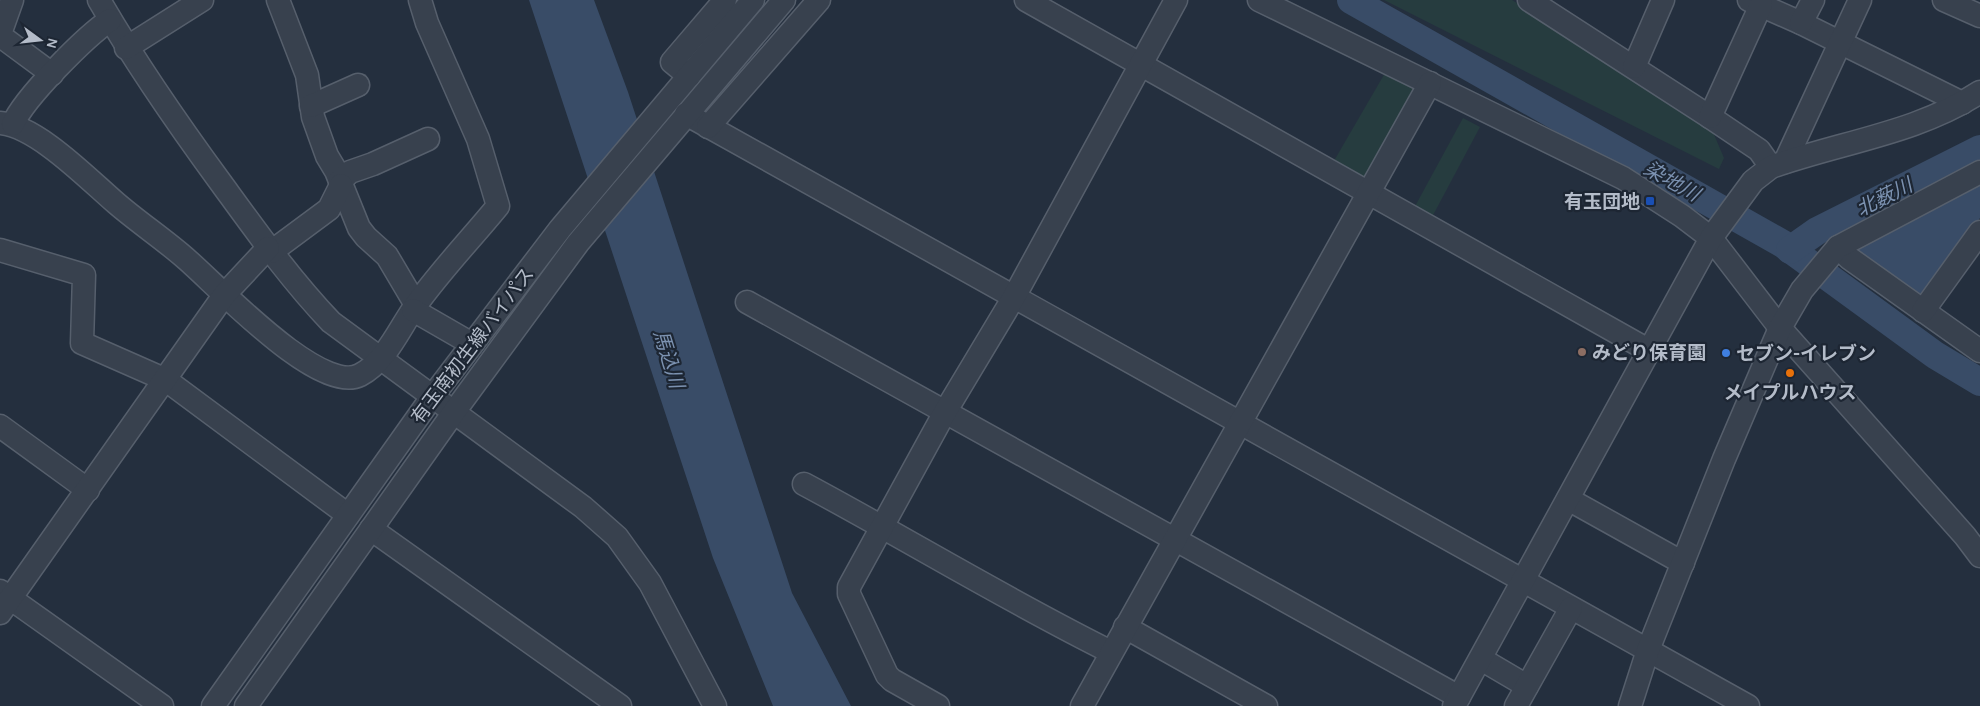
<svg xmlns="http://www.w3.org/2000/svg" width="1980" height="706" viewBox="0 0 1980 706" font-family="Karla,'Noto Sans JP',sans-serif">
<rect width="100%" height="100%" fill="#242f3e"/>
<g fill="#263c3f">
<path d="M 1384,0 L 1512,0 L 1710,125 L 1724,158 L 1719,169 Z"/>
<path d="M 1385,73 L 1415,87 L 1366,181 L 1331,166 Z"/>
<path d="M 1463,118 L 1480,127 L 1431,219 L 1413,210 Z"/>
</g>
<g fill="#394c67">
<path d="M 529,0 L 594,0 L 628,92 L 792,593 L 851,706 L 773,706 L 713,558 Z"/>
<path d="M 1980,180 L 1980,218 L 1921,299 L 1858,256 L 1857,249 Z"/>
</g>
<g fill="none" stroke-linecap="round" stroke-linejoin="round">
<g stroke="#394c67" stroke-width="28">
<path d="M 1351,0 L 1783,244 L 1935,355 L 1980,382"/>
<path d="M 1790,250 L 1817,231 L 1980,149"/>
</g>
<defs>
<g id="minor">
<path d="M 12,0 L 1,31 L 2,37 L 52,74"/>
<path d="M 99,0 C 136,64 177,123 221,183 C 256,231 290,279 331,322 L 583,507 L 617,537 L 650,583 L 715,706"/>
<path d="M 278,0 L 307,75 L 313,117 L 327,156 L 336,171 L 359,228 L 366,237 L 387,256 L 416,305"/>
<path d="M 1026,0 L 1648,350"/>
<path d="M 1259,0 L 1623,178 L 1682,216 L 1711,238 L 1780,328 L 1965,536 L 1980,556"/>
<path d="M 1529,0 L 1710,117 L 1759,150 L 1771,167"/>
<path d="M 1749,0 L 1801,23 L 1962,103"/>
<path d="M 1944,0 L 1980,16"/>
<path d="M 1801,23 L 1813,0"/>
<path d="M 126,48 L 202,0"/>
<path d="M 1634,67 L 1663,0"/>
<path d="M 689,76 L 672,62 L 725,0"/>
<path d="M 311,106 L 358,85"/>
<path d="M 686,114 L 1748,706"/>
<path d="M 1710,117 L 1761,5"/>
<path d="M 0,123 C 37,126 88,179 116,203 C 138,222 162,238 184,257 C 215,283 319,396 360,375 C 386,362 400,327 416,305 C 441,270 471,239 498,206 L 478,139 L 427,23 L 420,0"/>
<path d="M 13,124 C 24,98 86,36 110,20"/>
<path d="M 708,127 L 819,0"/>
<path d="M 1785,162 L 1860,0"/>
<path d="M 340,181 L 350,172 L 373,164 L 428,139"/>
<path d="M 1838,247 L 1849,258 L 1980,351"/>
<path d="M 0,250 L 84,275 L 82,343 L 166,380 L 348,515"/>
<path d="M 271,252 L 329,209 L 341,185"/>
<path d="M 747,302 L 1459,697"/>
<path d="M 413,310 L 472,344"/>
<path d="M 1923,311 L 1980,232"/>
<path d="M 0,426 L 88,490"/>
<path d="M 804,484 C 907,539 1006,600 1111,652"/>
<path d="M 1568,499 L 1683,563"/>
<path d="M 371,529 L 620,706"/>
<path d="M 0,591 L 162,706"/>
<path d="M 0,613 L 225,294 L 268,248"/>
<path d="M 1125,627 L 1266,706"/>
<path d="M 1481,659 L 1527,686"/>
<path d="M 213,706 L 432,397 L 560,229 L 753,0"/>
<path d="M 246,706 L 454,412 L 578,243 L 784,0"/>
<path d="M 938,706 L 892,680 L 887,675 L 849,594 L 849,587 L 945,412 L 1014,297 L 1176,0"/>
<path d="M 1082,706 L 1430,83"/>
<path d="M 1454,706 L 1711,238 L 1753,181 L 1771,167 C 1841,142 1918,133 1980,92"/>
<path d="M 1516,706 L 1571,608"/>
<path d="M 1630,706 L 1648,650 L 1724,459 L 1780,328 L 1802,290 L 1838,247 L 1980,172"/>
</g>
</defs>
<use href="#minor" stroke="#565f6c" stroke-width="25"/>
<use href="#minor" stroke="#38414e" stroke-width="22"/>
</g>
<rect fill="#1a4fb4" stroke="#1d2633" stroke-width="2" x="1645" y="196" width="10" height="10" rx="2.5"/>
<circle fill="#8d6e63" stroke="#1d2633" stroke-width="2" cx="1582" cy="352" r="5"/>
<circle fill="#3f7fe0" stroke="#1d2633" stroke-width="2" cx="1726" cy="353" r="5"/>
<circle fill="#e8710a" stroke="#1d2633" stroke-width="2" cx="1790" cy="373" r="5"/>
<g text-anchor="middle" stroke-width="4.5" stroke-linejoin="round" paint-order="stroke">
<g font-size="19" font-weight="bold" fill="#b4bcc9" stroke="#1d2633" text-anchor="start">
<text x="1640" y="208" text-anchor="end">有玉団地</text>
<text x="1592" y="359">みどり保育園</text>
<text x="1736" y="360">セブン-イレブン</text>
<text x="1790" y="399" text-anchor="middle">メイプルハウス</text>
</g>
<g font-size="19" fill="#b4bcc9" stroke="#1d2633">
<text transform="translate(472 345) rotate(-53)" y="7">有玉南初生線バイパス</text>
</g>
<g font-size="20" font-style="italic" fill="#7c92b1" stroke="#1d2633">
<text transform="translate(1672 181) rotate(29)" y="7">染地川</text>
<text transform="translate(1884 197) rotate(-27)" y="7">北薮川</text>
<text transform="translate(669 359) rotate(73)" y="7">馬込川</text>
</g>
</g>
<g transform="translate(40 40) rotate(105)" stroke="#1d2633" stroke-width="4" paint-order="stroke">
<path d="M0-4L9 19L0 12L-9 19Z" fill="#b4bcc9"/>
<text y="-8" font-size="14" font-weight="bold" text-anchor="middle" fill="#b4bcc9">N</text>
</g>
</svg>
